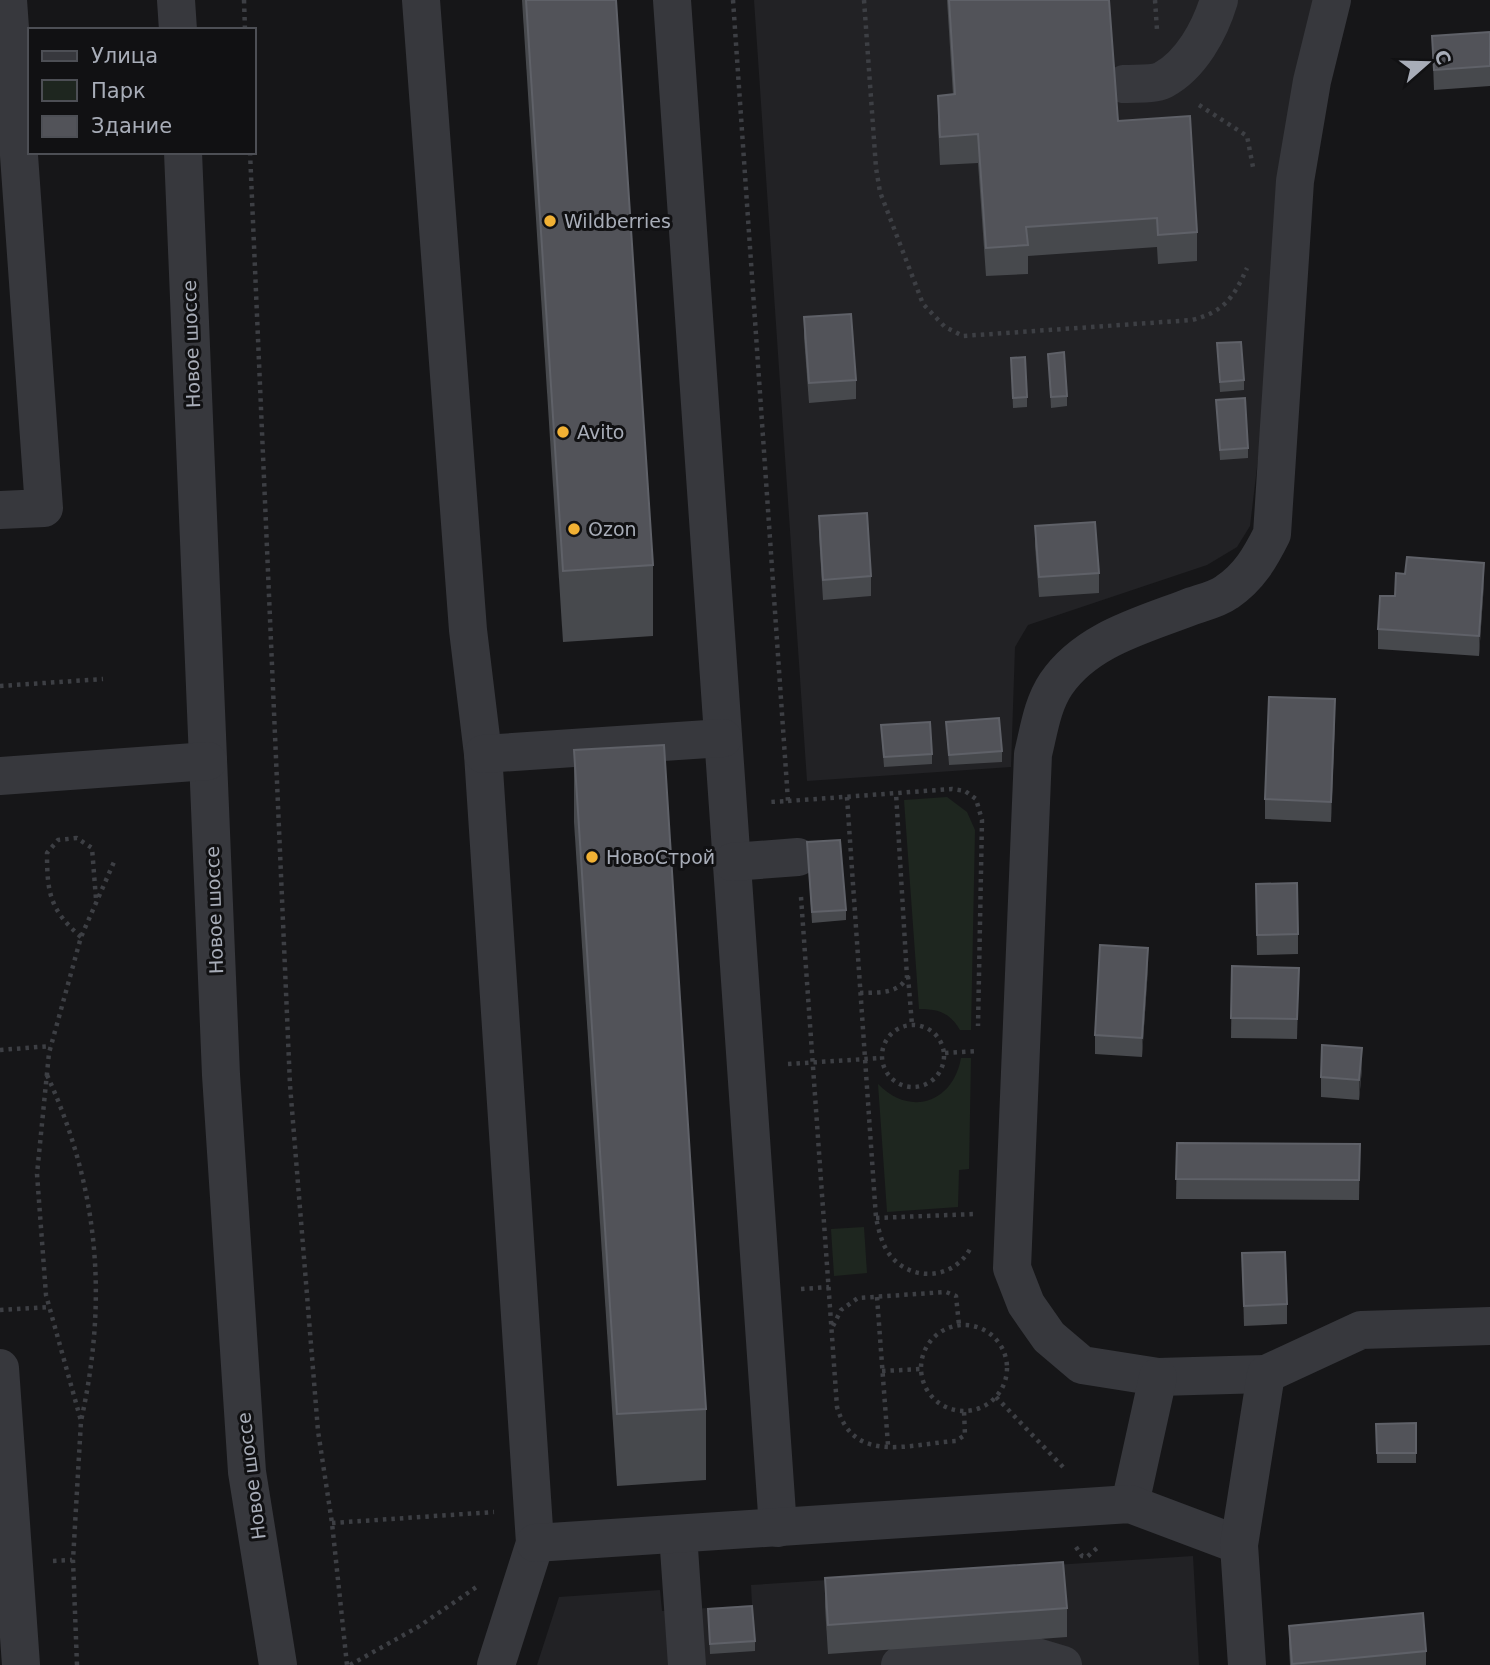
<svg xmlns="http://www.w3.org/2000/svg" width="1490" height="1665" viewBox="0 0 1490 1665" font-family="'DejaVu Sans',sans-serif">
<rect width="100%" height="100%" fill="#161618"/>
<g fill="#222225">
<path d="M 754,0 L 1313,0 L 1250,526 L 1237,547 L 1207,565 L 1028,625 L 1015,647 L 1011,767 L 807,781 Z"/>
<path d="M 1193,1556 L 1199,1665 L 537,1665 L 559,1597 L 660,1590 L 662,1611 L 752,1605 L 751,1585 Z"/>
</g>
<g fill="#1e261f">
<path d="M 947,797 L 967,812 L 975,830 L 971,1030 L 960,1030 C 950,1013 939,1009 919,1009 L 904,800 Z"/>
<path d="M 961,1058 L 971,1058 L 969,1169 L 959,1170 L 958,1207 L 887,1212 L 878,1084 C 910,1117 953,1103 961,1058 Z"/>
<path d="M 864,1227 L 867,1273 L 834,1276 L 831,1229 Z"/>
</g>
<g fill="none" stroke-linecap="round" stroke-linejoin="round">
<g stroke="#3d3f44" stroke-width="4.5" stroke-dasharray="3.5 5" stroke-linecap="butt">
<path d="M 244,0 L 245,30"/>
<path d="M 733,0 L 788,801 L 769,802"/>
<path d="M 864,0 L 876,168 L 880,192 L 923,304 L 945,327 L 963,336 L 1192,320 C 1224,312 1234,297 1247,268"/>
<path d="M 1155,0 L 1157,30"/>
<path d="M 1199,105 L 1247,136 L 1253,167"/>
<path d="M 250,152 L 290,1085 L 318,1431 L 332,1523 L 347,1665"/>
<path d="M 0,686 L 103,679"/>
<path d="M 847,797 L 876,1218 C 879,1231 882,1245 890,1255 C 911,1282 953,1280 970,1249"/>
<path d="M 788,801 L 952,789 L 965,791 L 976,799 L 982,820 L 978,1026"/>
<path d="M 801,897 L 837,1407 C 854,1465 908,1444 956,1441 L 965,1435 L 964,1411"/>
<path d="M 81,937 C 50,910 47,893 47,853 L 58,840 L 77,838 L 92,848 L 96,899"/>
<path d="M 908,976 L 912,1025"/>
<path d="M 860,993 C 877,992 898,995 907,977 L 896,793"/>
<circle cx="913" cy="1056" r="31"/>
<path d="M 0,1050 L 51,1046"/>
<path d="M 945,1053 L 977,1051"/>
<path d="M 788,1064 L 881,1058"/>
<path d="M 47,1075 C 99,1189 108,1299 81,1421"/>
<path d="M 876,1218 L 974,1214"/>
<path d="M 801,1289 L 829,1287"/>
<path d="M 877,1297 L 888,1445"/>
<path d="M 0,1310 L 49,1307"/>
<circle cx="964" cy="1368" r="43"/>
<path d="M 833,1326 L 841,1310 L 858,1298 L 946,1292 L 956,1296 L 959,1325"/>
<path d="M 882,1371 L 921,1369"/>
<path d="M 996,1397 L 1063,1467"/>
<path d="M 332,1523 L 494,1512"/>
<path d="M 1076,1547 L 1082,1556 L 1087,1557 L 1097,1548"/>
<path d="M 53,1561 L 72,1560"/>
<path d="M 77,1665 L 73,1560 L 81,1421 L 46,1295 L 37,1174 L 49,1053 L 81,937 L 114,862"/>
<path d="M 350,1665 L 418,1627 L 478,1586"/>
</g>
<g stroke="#37383d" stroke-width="38">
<path d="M 176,0 L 178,30"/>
<path d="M 421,0 L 468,630 L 483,754 L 535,1543 L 496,1665"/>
<path d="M 672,0 L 778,1528"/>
<path d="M 1124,84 C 1135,83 1153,85 1163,80 C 1191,65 1210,30 1219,0"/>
<path d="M 183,152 L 221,1075 L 247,1472 L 278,1665"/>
<path d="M 0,510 L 44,508 L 8,0"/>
<path d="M 483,754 L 723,738"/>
<path d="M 0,776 L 208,761"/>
<path d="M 732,862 L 798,857"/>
<path d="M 0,1368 L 21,1665"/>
<path d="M 1266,1374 L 1158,1377 L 1082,1365 L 1049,1337 L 1026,1304 L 1012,1268 L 1033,754 C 1039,730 1042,705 1056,684 C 1086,640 1140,626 1187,608 C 1200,603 1216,600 1227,592 C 1249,577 1260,558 1272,534 L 1295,181 L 1312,81 L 1332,0"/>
<path d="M 1130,1504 L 1158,1377"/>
<path d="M 678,1534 L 687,1665"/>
<path d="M 535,1543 L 1130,1504 L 1239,1545"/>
<path d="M 900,1665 L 1033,1656 L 1063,1665"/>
<path d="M 1247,1665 L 1239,1545 L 1266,1374 L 1361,1330 L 1490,1326"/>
</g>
</g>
<g fill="#47494d">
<path d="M 522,0 L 616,0 L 653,565 L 653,636 L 563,642 Z"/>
<path d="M 947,0 L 1109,0 L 1118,121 L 1197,232 L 1197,261 L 1158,264 L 1157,247 L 1028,256 L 1028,274 L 986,276 L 978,163 L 940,165 L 938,125 L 938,96 L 953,95 Z"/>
<path d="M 1490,32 L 1490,86 L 1434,90 L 1432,36 Z"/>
<path d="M 804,317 L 856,380 L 856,399 L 809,403 L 804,337 Z"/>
<path d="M 1217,343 L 1244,380 L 1244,390 L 1220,392 Z"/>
<path d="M 1048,354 L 1067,396 L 1067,406 L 1051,408 Z"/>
<path d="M 1011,358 L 1027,397 L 1027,407 L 1013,408 Z"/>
<path d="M 1216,400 L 1248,448 L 1248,458 L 1220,460 Z"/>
<path d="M 819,516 L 871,576 L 871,596 L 823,600 L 819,536 Z"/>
<path d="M 1035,526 L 1099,573 L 1099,593 L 1039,597 L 1035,546 Z"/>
<path d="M 1405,574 L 1484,583 L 1479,656 L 1378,649 L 1378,629 L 1395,596 Z"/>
<path d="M 1335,719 L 1331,822 L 1265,819 L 1265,799 Z"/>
<path d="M 946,722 L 1002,751 L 1002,762 L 949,765 Z"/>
<path d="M 881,725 L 932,754 L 932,764 L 884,767 Z"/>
<path d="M 574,750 L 706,1409 L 706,1480 L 617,1486 L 574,822 Z"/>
<path d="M 807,842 L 846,910 L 846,920 L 812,923 Z"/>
<path d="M 1256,904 L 1298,934 L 1298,954 L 1257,955 Z"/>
<path d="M 1232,966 L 1299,968 L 1297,1039 L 1231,1038 Z"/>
<path d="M 1148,968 L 1142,1057 L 1095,1054 L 1095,1035 Z"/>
<path d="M 1362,1068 L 1359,1100 L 1321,1097 L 1321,1077 Z"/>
<path d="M 1177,1143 L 1360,1144 L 1359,1200 L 1176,1199 Z"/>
<path d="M 1242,1253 L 1287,1304 L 1287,1324 L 1244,1326 Z"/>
<path d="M 1416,1423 L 1416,1463 L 1377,1463 L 1376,1424 Z"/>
<path d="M 825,1578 L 1067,1608 L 1067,1637 L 828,1654 L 825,1607 Z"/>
<path d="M 708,1609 L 755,1641 L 755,1651 L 710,1654 Z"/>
<path d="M 1289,1626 L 1426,1651 L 1426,1665 L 1290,1665 L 1289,1645 Z"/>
</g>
<g fill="#2f3033">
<path d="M 1484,563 L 1484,583 L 1479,656 L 1479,636 Z"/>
<path d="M 1335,699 L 1335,719 L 1331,822 L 1331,802 Z"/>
<path d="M 1148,948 L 1148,968 L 1142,1057 L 1142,1038 Z"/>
<path d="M 1362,1048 L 1362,1068 L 1359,1100 L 1359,1080 Z"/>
</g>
<g fill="#525359" stroke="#5f6168" stroke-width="2">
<path d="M 526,0 L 616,0 L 653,565 L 563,571 Z"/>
<path d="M 949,0 L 1109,0 L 1118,121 L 1190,116 L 1197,232 L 1158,235 L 1157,218 L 1026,227 L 1028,245 L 986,248 L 978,134 L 940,137 L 938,96 L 955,94 Z"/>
<path d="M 1490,32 L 1490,66 L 1434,70 L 1432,36 Z"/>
<path d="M 851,314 L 856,380 L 809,383 L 804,317 Z"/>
<path d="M 1241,342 L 1244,380 L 1220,382 L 1217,343 Z"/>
<path d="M 1064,352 L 1067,396 L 1051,397 L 1048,354 Z"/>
<path d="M 1025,357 L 1027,397 L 1013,398 L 1011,358 Z"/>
<path d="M 1245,398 L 1248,448 L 1220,450 L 1216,400 Z"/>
<path d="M 867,513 L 871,576 L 823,580 L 819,516 Z"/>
<path d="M 1095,522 L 1099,573 L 1039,577 L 1035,526 Z"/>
<path d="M 1407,557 L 1484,563 L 1479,636 L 1378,629 L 1380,596 L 1395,596 L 1396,573 L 1405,574 Z"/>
<path d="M 1269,697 L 1335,699 L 1331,802 L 1265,799 Z"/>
<path d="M 999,718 L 1002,751 L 949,755 L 946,722 Z"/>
<path d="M 930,722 L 932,754 L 884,757 L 881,725 Z"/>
<path d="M 664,745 L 706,1409 L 617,1414 L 574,750 Z"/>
<path d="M 840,840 L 846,910 L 812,912 L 807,842 Z"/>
<path d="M 1297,883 L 1298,934 L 1257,935 L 1256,884 Z"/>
<path d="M 1100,945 L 1148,948 L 1142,1038 L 1095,1035 Z"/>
<path d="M 1232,966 L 1299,968 L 1297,1019 L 1231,1018 Z"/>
<path d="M 1322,1045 L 1362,1048 L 1359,1080 L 1321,1077 Z"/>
<path d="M 1177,1143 L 1360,1144 L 1359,1180 L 1176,1179 Z"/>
<path d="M 1285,1252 L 1287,1304 L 1244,1306 L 1242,1253 Z"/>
<path d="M 1416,1423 L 1416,1453 L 1377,1453 L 1376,1424 Z"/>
<path d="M 1063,1562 L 1067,1608 L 828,1625 L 825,1578 Z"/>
<path d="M 752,1606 L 755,1641 L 710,1644 L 708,1609 Z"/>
<path d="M 1423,1613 L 1426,1651 L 1292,1664 L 1289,1626 Z"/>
</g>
<g fill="#f2b134" stroke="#111113" stroke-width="2.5">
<circle cx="550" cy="221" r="7"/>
<circle cx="563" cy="432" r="7"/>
<circle cx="574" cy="529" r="7"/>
<circle cx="592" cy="857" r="7"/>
</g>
<g text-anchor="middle" stroke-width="6" stroke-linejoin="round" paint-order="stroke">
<g font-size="19" fill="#a8adb8" stroke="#111113" text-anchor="start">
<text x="564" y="228">Wildberries</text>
<text x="577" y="439">Avito</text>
<text x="588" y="536">Ozon</text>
<text x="606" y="864">НовоСтрой</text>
</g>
<g font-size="19" fill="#a8adb8" stroke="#111113">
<text transform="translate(191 344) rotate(-92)" y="7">Новое шоссе</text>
<text transform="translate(214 910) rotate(-92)" y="7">Новое шоссе</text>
<text transform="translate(251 1476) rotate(-97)" y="7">Новое шоссе</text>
</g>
</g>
<rect x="28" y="28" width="228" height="126" fill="#111113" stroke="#4d4f55" stroke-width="2"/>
<rect x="42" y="51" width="35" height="10" fill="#37383d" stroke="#4d4f55" stroke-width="2"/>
<text x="91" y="63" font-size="21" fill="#a8adb8">Улица</text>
<rect x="42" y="80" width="35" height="21" fill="#1e261f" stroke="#4d4f55" stroke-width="2"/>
<text x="91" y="98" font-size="21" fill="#a8adb8">Парк</text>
<rect x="42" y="116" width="35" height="21" fill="#525359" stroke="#4d4f55" stroke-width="2"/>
<text x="91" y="133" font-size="21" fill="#a8adb8">Здание</text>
<g transform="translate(1427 63) rotate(70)" stroke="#111113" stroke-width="5" paint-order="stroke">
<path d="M0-5L12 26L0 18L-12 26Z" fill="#a8adb8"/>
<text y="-10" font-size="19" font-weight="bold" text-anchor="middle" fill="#a8adb8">С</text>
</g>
</svg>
